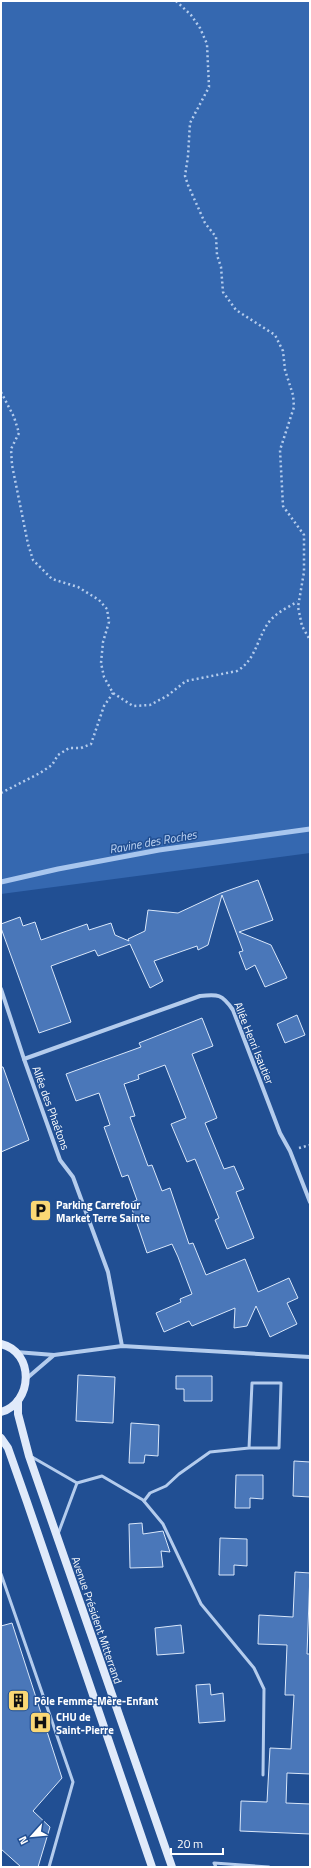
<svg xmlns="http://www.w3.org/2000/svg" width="311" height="1868" viewBox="0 0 311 1868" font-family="'Titillium Web',sans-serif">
<rect width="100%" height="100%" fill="#214f93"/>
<path fill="#3568b0" d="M 1,1 L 310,1 L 310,853 L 1,894 Z"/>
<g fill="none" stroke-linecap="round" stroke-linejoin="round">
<path stroke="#a8c6ee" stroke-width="5" d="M 1,882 L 58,869 L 159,850 L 310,829"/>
</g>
<g fill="#4a77b9" stroke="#d9e7fa">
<path d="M 258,880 L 273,920 L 239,932 L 271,945 L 287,978 L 265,987 L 255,965 L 246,970 L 239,952 L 243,951 L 222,895 L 208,945 L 198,950 L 197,946 L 154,961 L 163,981 L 150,988 L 130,944 L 98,956 L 95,950 L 51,966 L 71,1022 L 39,1033 L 1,928 L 1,924 L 20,917 L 23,926 L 35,922 L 41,940 L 87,924 L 89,930 L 111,923 L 115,935 L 129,941 L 128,939 L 145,931 L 148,910 L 178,913 L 221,893 Z"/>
<path d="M 297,1015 L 305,1035 L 285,1043 L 277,1024 Z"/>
<path d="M 202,1018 L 213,1046 L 192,1054 L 217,1118 L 205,1123 L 224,1169 L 234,1166 L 244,1189 L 236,1192 L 254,1238 L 227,1249 L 215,1220 L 219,1218 L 195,1159 L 187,1162 L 171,1124 L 186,1118 L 165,1065 L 138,1075 L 139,1079 L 124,1084 L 135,1116 L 130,1117 L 148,1166 L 152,1165 L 162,1191 L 170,1188 L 189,1244 L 193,1243 L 206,1275 L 245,1259 L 258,1292 L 289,1278 L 298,1298 L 287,1303 L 297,1324 L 270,1337 L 256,1306 L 247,1326 L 234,1328 L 235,1308 L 192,1326 L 189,1321 L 164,1332 L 156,1313 L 181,1302 L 180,1299 L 192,1294 L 178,1257 L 172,1244 L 147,1253 L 130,1203 L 137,1200 L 128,1175 L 122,1177 L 104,1127 L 110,1125 L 99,1093 L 76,1101 L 66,1074 L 141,1047 L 139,1043 Z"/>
<path d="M 1,1067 L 3,1067 L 29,1140 L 1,1152 Z"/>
<path d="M 78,1375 L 115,1377 L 113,1423 L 76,1421 Z"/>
<path d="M 176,1376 L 212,1376 L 212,1401 L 184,1401 L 184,1389 L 176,1389 Z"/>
<path d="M 131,1423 L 159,1425 L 158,1456 L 145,1455 L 144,1463 L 129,1463 Z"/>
<path d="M 294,1461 L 310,1462 L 310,1497 L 293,1496 Z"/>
<path d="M 236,1475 L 263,1475 L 263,1499 L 250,1498 L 250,1508 L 235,1508 Z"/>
<path d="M 142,1523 L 143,1534 L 163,1531 L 170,1552 L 161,1551 L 163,1567 L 130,1568 L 129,1524 Z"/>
<path d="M 220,1538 L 247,1539 L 247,1566 L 234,1565 L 234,1575 L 219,1575 Z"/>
<path d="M 295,1572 L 310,1573 L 307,1654 L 310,1654 L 310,1774 L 287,1773 L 286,1803 L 310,1804 L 310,1834 L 240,1831 L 241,1801 L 267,1802 L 270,1748 L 291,1749 L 294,1695 L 285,1695 L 287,1645 L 258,1644 L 259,1615 L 293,1617 Z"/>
<path d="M 12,1623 L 62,1778 L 33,1811 L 50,1827 L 38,1867 L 21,1867 L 1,1849 L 1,1626 Z"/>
<path d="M 181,1625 L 184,1653 L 157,1655 L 155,1628 Z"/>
<path d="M 210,1684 L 211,1695 L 223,1693 L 225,1721 L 199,1723 L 196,1685 Z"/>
</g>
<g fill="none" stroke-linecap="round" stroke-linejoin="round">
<g stroke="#b4cced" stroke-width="2.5" stroke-dasharray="2 3" stroke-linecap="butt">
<path d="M 176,1 L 191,15 L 200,28 L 207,44 L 209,87 L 190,123 L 188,156 L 185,176 L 188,185 L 205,223 L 216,237 L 217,255 L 221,267 L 223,292 L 236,310 L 275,335 L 283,351 L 285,370 L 293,395 L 294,407 L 280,450 L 283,506 L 304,535 L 304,572 L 298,607 L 302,626 L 310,640"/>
<path d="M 1,392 L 14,417 L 19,433 L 11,449 L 12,465 L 28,544 L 33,560 L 52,579 L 78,587 L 99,600 L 107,609 L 109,622 L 103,642 L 101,663 L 104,677 L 113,693 L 133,706 L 150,705 L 167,696 L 186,681 L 237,671 C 256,660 257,638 269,622 C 276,613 288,607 297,602"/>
<path d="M 1,793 L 40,773 L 52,765 L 58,755 L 69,748 L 81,748 L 91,744 L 104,706 L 113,693"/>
<path d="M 299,1148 L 310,1145"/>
</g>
<g stroke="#b4cced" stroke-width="3">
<path d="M 32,1457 L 77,1483 L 58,1534"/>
<path d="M 77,1483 L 102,1476 L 143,1500 L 163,1524 L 201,1604 L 254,1668 L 264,1689 L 263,1775"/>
<path d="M 144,1501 L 150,1493 L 166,1486 L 179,1474 L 210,1452 L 249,1448 L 252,1383 L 281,1383 L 279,1448 L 249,1448"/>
<path d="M 1,1574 L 73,1782 L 49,1867"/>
<path d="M 216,1867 L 214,1863 L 269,1867"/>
</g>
<g stroke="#b4cced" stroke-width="4">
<path d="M 1,989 L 24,1059 L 60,1160 L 73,1177 L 108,1272 L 122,1346"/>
<path d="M 24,1059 L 200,996 C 218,994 222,994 233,1010 L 280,1133 L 290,1151 L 310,1202"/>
<path d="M 16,1352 L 54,1355 L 122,1346 L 310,1357"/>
<path d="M 26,1379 L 54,1355"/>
</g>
<g stroke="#e0eafa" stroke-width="8">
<path d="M 1,1344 C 35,1352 33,1403 1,1412"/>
<path d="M 18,1401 L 18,1414 L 29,1456 L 172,1867"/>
<path d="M 1,1438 L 8,1448 L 27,1502 L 152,1867"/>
</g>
</g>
<defs>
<symbol id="parking-square" viewBox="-11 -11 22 22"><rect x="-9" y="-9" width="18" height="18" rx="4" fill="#fad875" stroke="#214f93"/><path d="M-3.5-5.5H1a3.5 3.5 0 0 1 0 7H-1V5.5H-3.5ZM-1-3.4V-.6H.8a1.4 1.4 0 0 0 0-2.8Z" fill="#111"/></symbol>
<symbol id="building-square" viewBox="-11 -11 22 22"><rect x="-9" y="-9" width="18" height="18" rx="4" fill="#fad875" stroke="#214f93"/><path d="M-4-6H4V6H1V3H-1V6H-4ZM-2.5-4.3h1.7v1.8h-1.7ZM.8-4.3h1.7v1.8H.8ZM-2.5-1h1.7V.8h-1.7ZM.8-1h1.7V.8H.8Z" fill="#111"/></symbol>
<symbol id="hospital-square" viewBox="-11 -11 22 22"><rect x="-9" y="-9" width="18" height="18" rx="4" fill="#fad875" stroke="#214f93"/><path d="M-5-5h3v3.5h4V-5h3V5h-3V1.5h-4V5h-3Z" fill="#111"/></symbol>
</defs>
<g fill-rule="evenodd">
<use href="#parking-square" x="28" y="1198" width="25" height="25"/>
<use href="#building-square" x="6" y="1688" width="25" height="25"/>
<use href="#hospital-square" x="28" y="1710" width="25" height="25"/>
</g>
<g text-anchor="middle" stroke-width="3" stroke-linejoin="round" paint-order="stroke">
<g font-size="11" fill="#fff" stroke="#214f93">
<text transform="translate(254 1043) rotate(68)" y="4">Allée Henri Isautier</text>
<text transform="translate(51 1108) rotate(70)" y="4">Allée des Phaétons</text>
<text transform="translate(97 1620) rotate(71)" y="4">Avenue Président Mitterrand</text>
</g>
<g font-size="11" font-weight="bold" fill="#fff" stroke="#214f93" text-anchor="start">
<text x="56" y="1209">Parking Carrefour<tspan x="56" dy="13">Market Terre Sainte</tspan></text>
<text x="34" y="1705">Pôle Femme-Mère-Enfant</text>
<text x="56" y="1721">CHU de<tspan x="56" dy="13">Saint-Pierre</tspan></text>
</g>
<g font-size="12" font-style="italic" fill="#c0d6f4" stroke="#214f93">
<text transform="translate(153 842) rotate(-10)" y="4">Ravine des Roches</text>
</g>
</g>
<rect width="311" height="1868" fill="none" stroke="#ffffff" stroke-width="4"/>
<g transform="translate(32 1836) rotate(243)" stroke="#214f93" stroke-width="3" paint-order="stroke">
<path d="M0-3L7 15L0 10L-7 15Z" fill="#ffffff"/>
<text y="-6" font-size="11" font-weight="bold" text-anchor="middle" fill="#ffffff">N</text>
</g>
<path d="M171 1848v6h52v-6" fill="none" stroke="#ffffff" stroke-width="2"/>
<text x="177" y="1848" font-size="12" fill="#ffffff" stroke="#214f93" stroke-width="3" paint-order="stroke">20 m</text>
</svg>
